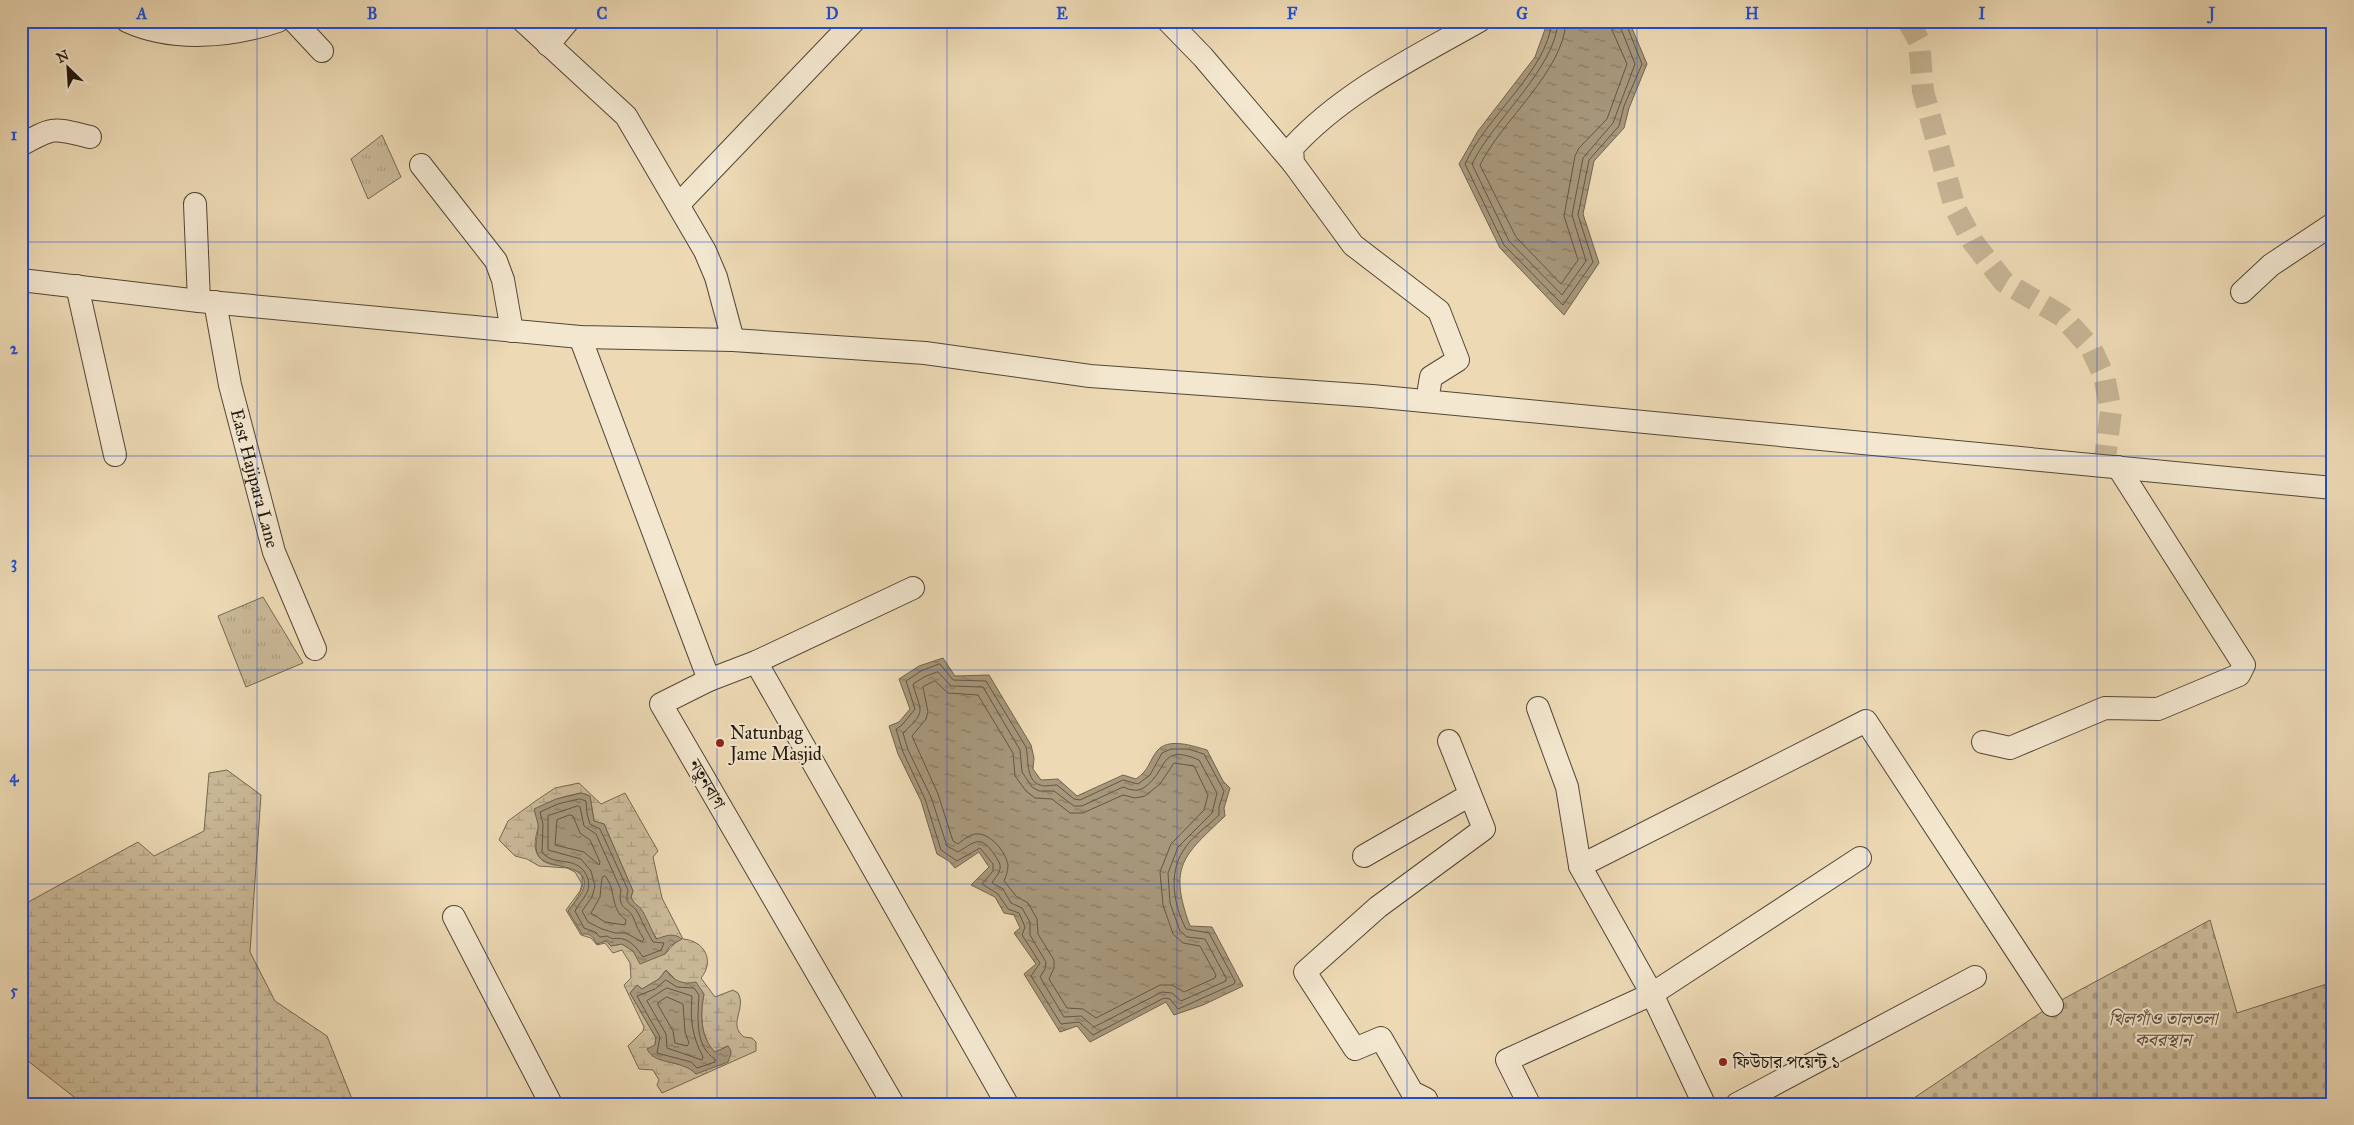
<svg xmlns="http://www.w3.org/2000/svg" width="2354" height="1125" viewBox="0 0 2354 1125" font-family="'IM FELL Great Primer','Noto Serif Bengali',serif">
<defs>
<pattern id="wetland-marsh" width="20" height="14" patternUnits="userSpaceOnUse" patternTransform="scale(1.25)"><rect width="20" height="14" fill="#cab998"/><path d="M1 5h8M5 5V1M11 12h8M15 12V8" fill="none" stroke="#ad9e82"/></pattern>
<pattern id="cemetery-stones" width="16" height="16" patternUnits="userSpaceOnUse" patternTransform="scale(1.25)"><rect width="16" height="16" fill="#cab998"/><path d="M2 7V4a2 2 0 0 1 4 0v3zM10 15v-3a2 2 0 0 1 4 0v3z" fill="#ad9e82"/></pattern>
<pattern id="park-tufts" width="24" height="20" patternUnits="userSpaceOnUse" patternTransform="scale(1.25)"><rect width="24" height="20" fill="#cab998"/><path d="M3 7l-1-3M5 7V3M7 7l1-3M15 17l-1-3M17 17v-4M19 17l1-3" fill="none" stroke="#ad9e82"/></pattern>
<pattern id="water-ripples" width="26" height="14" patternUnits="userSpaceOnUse" patternTransform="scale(1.25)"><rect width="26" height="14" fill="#a7977b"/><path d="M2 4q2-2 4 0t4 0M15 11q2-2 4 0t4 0" fill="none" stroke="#877a63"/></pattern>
</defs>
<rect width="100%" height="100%" fill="#eddab5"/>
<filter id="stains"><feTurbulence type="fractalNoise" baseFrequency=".004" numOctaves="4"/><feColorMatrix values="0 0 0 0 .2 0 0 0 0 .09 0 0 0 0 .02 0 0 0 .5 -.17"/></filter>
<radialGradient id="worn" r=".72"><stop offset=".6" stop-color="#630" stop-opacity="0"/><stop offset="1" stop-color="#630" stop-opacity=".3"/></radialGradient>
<g fill="url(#wetland-marsh)" stroke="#746852" fill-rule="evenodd">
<path d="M 227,770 L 261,795 L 250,952 L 275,1001 L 327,1036 L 354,1104 L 83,1104 L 28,1061 L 21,1059 L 21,906 L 138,842 L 154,856 L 204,831 L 209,773 Z"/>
<path d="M 579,783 L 601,804 L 625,793 L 658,851 L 653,857 L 662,898 L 683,939 C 705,941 715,961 701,978 L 715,997 L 733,990 L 738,993 C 747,1009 727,1024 744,1037 L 752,1038 L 756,1042 L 756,1051 L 662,1093 L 657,1085 L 659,1080 L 653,1070 L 639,1069 L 628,1046 L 643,1031 L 644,1027 L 624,985 L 631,978 L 630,963 L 622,950 L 613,953 L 605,943 L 597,945 L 591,938 L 581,935 L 566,910 L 580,891 L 582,884 L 575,872 L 567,868 L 539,866 L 527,859 L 515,856 L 499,840 L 508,821 L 537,800 L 555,788 ZM 581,793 L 590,796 L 594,821 L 604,824 L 633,891 L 631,897 L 633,902 L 643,912 L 644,918 L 657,939 L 677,941 L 665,954 L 633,951 L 622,944 L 611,946 L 606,940 L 588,933 L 568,911 C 581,894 596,871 563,866 C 556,865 546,865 541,859 C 526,846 543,811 555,801 C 561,796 574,795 581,793 ZM 666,970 L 678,982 L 704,994 C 700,1014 700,1037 715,1053 L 727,1046 L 696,1074 L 689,1067 L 655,1045 L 656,1038 L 630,993 L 637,985 L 642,989 L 659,979 Z"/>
</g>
<path fill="url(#cemetery-stones)" stroke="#746852" d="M 2210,920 L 2237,1013 L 2333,982 L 2333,1104 L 1905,1104 L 2052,1005 Z"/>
<g fill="url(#park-tufts)" stroke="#746852">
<path d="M 382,135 L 401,177 L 368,199 L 351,159 Z"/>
<path d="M 263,597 L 303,663 L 246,687 L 218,616 Z"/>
</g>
<g fill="url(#water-ripples)" stroke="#71634e">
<path d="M 1548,21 L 1629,21 L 1647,64 L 1629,108 L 1624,128 L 1594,161 L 1583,214 L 1599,263 L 1564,315 L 1500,248 L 1459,164 L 1478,131 L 1535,57 Z"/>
<path d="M 943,658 L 955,676 L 989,675 L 1031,745 L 1034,758 L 1033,769 L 1041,780 L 1058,779 L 1077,796 L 1123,775 L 1136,779 C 1150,769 1148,763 1157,751 C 1168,737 1193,746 1207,750 L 1223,781 L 1230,788 L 1224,808 L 1225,816 C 1183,856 1168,866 1190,926 L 1212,927 L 1243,986 L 1203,1005 L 1174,1015 L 1166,1002 L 1090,1042 L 1077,1026 L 1060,1032 L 1024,974 L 1036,964 L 1014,933 L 1020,928 L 1014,915 L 1004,913 L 995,897 L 971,885 L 989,867 L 979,852 L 955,868 L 949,861 L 937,854 L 921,801 L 898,754 L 889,726 L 899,722 L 910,709 L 899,679 L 919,666 Z"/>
<path d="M 581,793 L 590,796 L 594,821 L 604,824 L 633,891 L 631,897 C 633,903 637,904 641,909 C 645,914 652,931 656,939 C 666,936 673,932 682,939 L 670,946 L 665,954 L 640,964 L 633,951 L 622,944 L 611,946 L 606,941 L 597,944 C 593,937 591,933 582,934 L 568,911 C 572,905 579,898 582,892 C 596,861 545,871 538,855 C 533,845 539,834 538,824 C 537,819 535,814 534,809 L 556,799 Z"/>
<path d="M 666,970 C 674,981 682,985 696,982 L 704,994 C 700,1014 700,1037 715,1052 L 728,1046 C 733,1051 730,1056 728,1062 L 696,1074 C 682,1059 655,1066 647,1049 L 655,1045 L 656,1038 L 630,993 L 637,985 L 642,989 L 659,979 Z"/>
</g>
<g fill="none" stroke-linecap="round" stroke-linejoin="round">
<g stroke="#635643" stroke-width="1">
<path d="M 1552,21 C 1547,72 1486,116 1465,164 L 1504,245 L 1563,305 L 1593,262 L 1578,215 L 1589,160 L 1619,126 L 1624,106 L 1642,64 L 1625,21"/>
<path d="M 1558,21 C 1556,68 1493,120 1472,164 L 1509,241 L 1562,295 L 1586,261 L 1572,215 L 1583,158 L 1613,123 L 1635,64 L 1618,21"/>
<path d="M 1566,21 C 1564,71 1502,120 1480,165 L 1516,237 L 1561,284 L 1578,260 L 1564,216 L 1575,156 L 1579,148 L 1607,119 L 1627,64 L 1612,30 L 1611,21"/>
<path d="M 940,664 L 953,680 L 986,681 L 1026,747 C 1029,758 1025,780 1040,785 C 1044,787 1052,785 1057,785 L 1074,799 L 1080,800 L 1123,780 L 1138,784 L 1150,775 L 1162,753 L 1171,749 L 1188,749 L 1204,754 L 1224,791 L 1219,807 L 1219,815 C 1208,826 1191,837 1183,851 C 1168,874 1174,906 1186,929 L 1209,933 L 1235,981 L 1234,984 L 1178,1009 L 1170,999 L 1164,998 L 1093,1035 L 1079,1022 L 1061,1024 L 1031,976 L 1040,963 L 1022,935 L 1025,927 L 1019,913 L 1008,909 L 998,894 L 982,884 L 993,871 L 993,864 L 980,848 L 957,861 L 941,850 L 925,799 L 903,752 L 896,729 L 902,725 L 915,709 L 906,681 L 921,671 Z"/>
<path d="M 938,672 L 951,686 L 983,687 L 1020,750 L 1022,772 L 1032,787 L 1039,791 L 1054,791 L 1074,806 L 1082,806 L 1123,787 C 1126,788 1130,790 1134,790 C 1138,791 1142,789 1145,787 C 1169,769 1159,743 1199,760 L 1217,793 L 1212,813 L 1178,847 L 1168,873 L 1170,903 L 1180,931 L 1187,937 L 1205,939 L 1226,978 L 1226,981 L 1181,1001 L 1172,993 L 1162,992 L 1094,1027 L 1081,1016 L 1064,1017 L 1040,977 L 1045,969 L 1046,962 L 1030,935 L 1030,922 L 1022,908 L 1011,903 L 1003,889 L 992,883 C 994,878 999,875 1000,869 C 1001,863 997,859 994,854 C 980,834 975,842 958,852 L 947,846 L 931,797 L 908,750 L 903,733 C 928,710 920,712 913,684 L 924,677 Z"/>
<path d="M 935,681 L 948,693 L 978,695 L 1013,753 L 1015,776 L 1026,791 L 1035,798 L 1052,799 L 1070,813 L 1083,813 L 1123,795 L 1135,798 L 1145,796 L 1160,784 L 1174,763 L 1194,766 L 1208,795 L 1204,810 L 1171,844 L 1160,872 L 1163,905 L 1173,934 L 1183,943 L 1200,946 L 1216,975 L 1215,978 L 1184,992 L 1172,985 L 1160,985 L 1096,1018 L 1083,1009 L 1067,1008 L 1049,979 L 1054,968 L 1054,960 L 1038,934 L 1037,919 L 1028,903 L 1016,896 L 1004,881 C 1006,876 1008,871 1008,865 C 1006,852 990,832 975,834 C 969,835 963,840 958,844 L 953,841 L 938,794 L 912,736 L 926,719 L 928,712 L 923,687 Z"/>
<path d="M 580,799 L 586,801 L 587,814 L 590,824 L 600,829 L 628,890 C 624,907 632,902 638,913 C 643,923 647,932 653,942 L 664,943 L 661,950 L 643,957 C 638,950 632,941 623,939 C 616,937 614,941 607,936 L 600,937 L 595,932 L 584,928 L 575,911 C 578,905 583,900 586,894 C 589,890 589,884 588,879 C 579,853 553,868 542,852 L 543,824 L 540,812 L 558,804 Z"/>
<path d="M 578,806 L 580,807 L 584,826 L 596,834 L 621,890 C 617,910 628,906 633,917 C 636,925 639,932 644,939 L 642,942 L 626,933 L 615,933 L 602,929 L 588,922 L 582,911 L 592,897 L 595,886 L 591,871 L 581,859 L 548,850 L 548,816 Z"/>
<path d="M 570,815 L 573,816 L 580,833 L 590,840 L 600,862 L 599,865 L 584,852 L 555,845 L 557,820 Z"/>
<path d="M 605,876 C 617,890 609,908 626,920 L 625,925 L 605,922 L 591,913 L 600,897 L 602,878 Z"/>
<path d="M 666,980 L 677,987 L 694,988 L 699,995 C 698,1015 694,1046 715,1059 L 715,1062 L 697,1068 L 691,1062 L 657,1053 L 660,1037 L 637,996 L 655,989 Z"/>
<path d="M 667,988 L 692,996 C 690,1019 692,1036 703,1057 L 702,1060 L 667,1048 L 666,1034 L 647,1001 Z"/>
<path d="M 667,997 L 683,1004 L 685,1032 L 689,1043 L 687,1046 L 675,1043 L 673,1031 L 658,1005 L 658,1003 Z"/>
</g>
<path stroke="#c4b393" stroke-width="22" stroke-dasharray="22 11" stroke-linecap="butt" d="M 1908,21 L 1919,41 L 1923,91 L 1955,208 L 1973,242 L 2004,282 L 2062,316 L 2091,348 L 2104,376 L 2111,411 L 2104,466"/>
<defs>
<g id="minor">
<path d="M 127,21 C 173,42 231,37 278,21"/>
<path d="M 294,21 L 322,51"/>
<path d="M 523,21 L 626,116 L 705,251 L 716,277 L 733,340"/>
<path d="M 1168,21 L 1203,57 L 1293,163"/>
<path d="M 548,45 L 568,21"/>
<path d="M 21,145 C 55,126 53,128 90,137"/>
<path d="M 421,165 L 496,261 L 503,280 L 512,331"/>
<path d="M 195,204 L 199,301"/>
<path d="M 679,204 L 854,21"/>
<path d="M 21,280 L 199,301 L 580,337 L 733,340 L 925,353 L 1090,376 L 1372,396 L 2333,488"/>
<path d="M 77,286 L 115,455"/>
<path d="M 2242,292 L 2271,265 L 2333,224"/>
<path id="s1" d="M 215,302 L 230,385 L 274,552 L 315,649"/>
<path d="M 580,337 L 709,680"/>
<path d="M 1427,401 L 1431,377 L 1458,360 L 1439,311 L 1353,245 L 1293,163 L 1292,148 C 1343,92 1414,58 1479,21"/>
<path d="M 756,662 L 1007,1104"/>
<path d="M 1538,708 L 1567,787 L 1580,866 L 1652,994 L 1704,1104"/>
<path d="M 1983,742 L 2010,748 L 2105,708 L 2158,709 L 2239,675 L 2244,665 L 2118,467"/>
<path d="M 1364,856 L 1470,795"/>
<path d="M 1580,866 L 1866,721 L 2052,1005"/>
<path d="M 454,917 L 551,1104"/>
<path d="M 893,1104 L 661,704 L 709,680 L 756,662 L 913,588"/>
<path d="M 1428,1104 L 1426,1099 L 1412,1092 L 1381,1038 L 1355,1049 L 1305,972 L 1378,907 L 1484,829 L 1449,741"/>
<path d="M 1529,1104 L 1507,1060 L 1652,994 L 1860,858"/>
<path d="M 1737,1104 L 1975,977"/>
</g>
</defs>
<use href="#minor" stroke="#524736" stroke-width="24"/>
<use href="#minor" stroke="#f3e7cf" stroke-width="22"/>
</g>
<path fill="none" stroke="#1d4ed8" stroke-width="1" stroke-opacity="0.55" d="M 257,21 L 257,1104M 487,21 L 487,1104M 717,21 L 717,1104M 947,21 L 947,1104M 1177,21 L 1177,1104M 1407,21 L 1407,1104M 1637,21 L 1637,1104M 1867,21 L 1867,1104M 2097,21 L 2097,1104M 21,242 L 2333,242M 21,456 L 2333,456M 21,670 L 2333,670M 21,884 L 2333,884"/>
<g fill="#8f2418" stroke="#f3e7cf" stroke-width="2">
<circle cx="720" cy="743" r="5"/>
<circle cx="1723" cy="1062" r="5"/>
</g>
<g text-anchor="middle" stroke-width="4" stroke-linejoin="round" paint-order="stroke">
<g font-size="18" fill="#1f160b" stroke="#f3e7cf">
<text dy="6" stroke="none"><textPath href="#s1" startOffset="181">East Hajipara Lane</textPath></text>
<text transform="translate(707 784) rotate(60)" y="6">নতুনবাগ</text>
</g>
<g font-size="18" fill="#1f160b" stroke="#f3e7cf" text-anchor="start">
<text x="730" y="739">Natunbag<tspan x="730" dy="21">Jame Masjid</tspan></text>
<text x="1733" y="1068">ফিউচার পয়েন্ট ১</text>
</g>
<g font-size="18" font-style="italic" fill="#5b4f3c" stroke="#f3e7cf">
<text x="2163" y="1025">খিলগাঁও তালতলা<tspan x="2163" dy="21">কবরস্থান</tspan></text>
</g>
</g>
<rect width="2354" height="1125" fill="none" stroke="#eddab5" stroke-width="55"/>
<g transform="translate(68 68) rotate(335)" stroke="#f3e7cf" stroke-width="4" paint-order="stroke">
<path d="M0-4L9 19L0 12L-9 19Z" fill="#1f160b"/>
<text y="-8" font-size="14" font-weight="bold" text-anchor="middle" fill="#1f160b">N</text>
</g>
<rect x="28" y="28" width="2298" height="1070" fill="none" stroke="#1d4ed8" stroke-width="2"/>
<g font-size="16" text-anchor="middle" font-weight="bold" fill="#1d4ed8">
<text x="142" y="19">A</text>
<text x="372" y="19">B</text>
<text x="602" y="19">C</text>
<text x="832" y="19">D</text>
<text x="1062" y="19">E</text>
<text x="1292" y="19">F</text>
<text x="1522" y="19">G</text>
<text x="1752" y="19">H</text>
<text x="1982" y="19">I</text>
<text x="2212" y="19">J</text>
<text x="14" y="140">1</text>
<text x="14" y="354">2</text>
<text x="14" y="568">3</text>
<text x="14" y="782">4</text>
<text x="14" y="996">5</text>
</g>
<rect width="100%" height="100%" filter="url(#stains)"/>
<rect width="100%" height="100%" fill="url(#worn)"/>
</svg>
